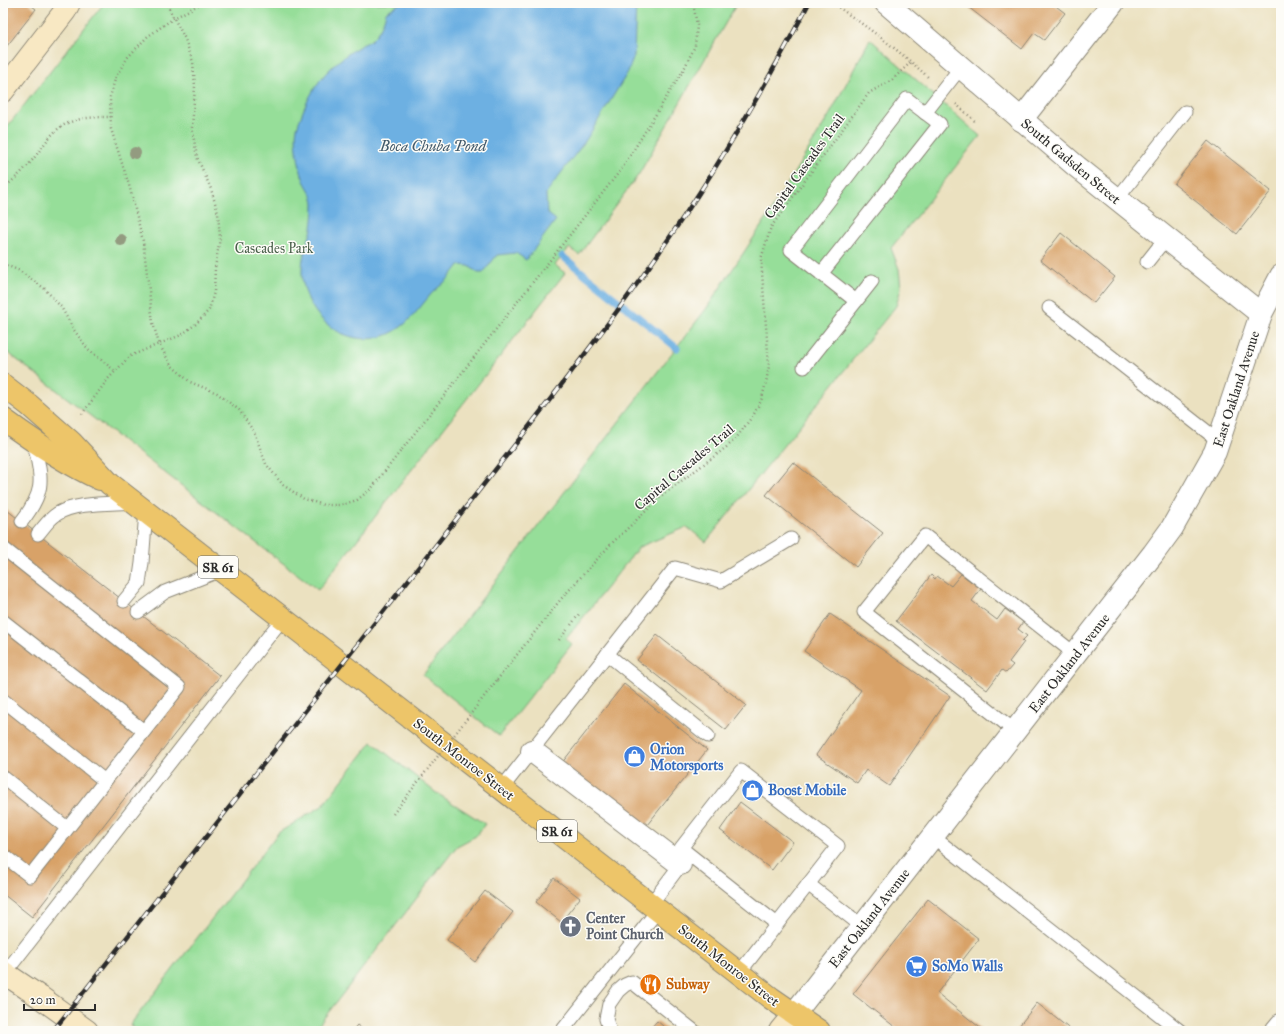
<svg xmlns="http://www.w3.org/2000/svg" width="1284" height="1034" viewBox="0 0 1284 1034" font-family="'IM FELL Great Primer',serif">
<rect width="100%" height="100%" fill="#fdfcf7"/>
<filter id="ink" filterUnits="userSpaceOnUse"><feTurbulence type="fractalNoise" baseFrequency=".025" numOctaves="2"/><feDisplacementMap in="SourceGraphic" scale="8" xChannelSelector="R" yChannelSelector="G"/><feConvolveMatrix kernelMatrix="1 2 1 2 8 2 1 2 1" color-interpolation-filters="sRGB"/></filter>
<filter id="wash" filterUnits="userSpaceOnUse"><feTurbulence type="fractalNoise" baseFrequency=".012" numOctaves="4" result="noise"/><feDisplacementMap in="SourceGraphic" scale="16" xChannelSelector="R" yChannelSelector="G"/><feGaussianBlur stdDeviation="0.9" result="paint"/><feColorMatrix in="noise" values="0 0 0 0 0 0 0 0 0 0 0 0 0 0 0 0 0 1.4 0 .05"/><feComposite in="paint" operator="in"/></filter>
<g filter="url(#wash)">
<rect width="100%" height="100%" fill="#ebe1c0"/>
<g fill="#96de99" stroke="#608462">
<path d="M 104,3 L 737,3 L 639,174 L 579,255 L 569,248 L 555,265 L 565,273 L 318,590 L 3,349 L 3,132 Z"/>
<path d="M 870,39 L 980,136 L 891,248 L 899,269 L 901,288 L 896,306 L 706,542 L 687,527 L 639,547 L 566,639 L 572,644 L 499,736 L 423,675 L 706,309 L 766,219 L 830,114 Z"/>
<path d="M 372,742 L 435,792 L 485,824 L 476,836 L 457,846 L 314,1031 L 138,1031 L 130,1025 L 278,833 L 322,806 Z"/>
</g>
<path fill="#6db0e2" stroke="#4c6e86" d="M 401,3 L 636,3 L 634,56 L 628,72 L 586,140 L 546,193 L 547,213 L 556,220 L 526,260 L 516,253 L 497,255 L 483,273 L 478,273 L 469,266 L 459,265 C 456,269 452,274 448,279 C 443,284 437,288 432,293 C 424,302 417,312 409,320 C 388,341 361,344 337,331 C 319,321 307,303 303,283 C 301,273 302,260 305,250 C 306,244 309,239 311,233 C 313,224 314,212 314,203 C 313,193 306,187 303,178 C 299,168 294,139 297,128 C 304,106 314,84 331,68 C 339,60 350,52 360,46 C 363,44 368,43 371,40 C 379,33 384,22 386,12 Z"/>
<g fill="none" stroke-linecap="round" stroke-linejoin="round">
<path stroke="#6db0e2" stroke-width="7" d="M 562,256 L 677,348"/>
</g>
<g id="blocks">
<g fill="#d8a268">
<path d="M 3,3 L 28,3 L 36,9 L 3,51 Z"/>
<path d="M 963,3 L 1052,3 L 1065,13 L 1044,40 L 1034,33 L 1022,49 Z"/>
<path d="M 1208,141 L 1271,191 L 1237,234 L 1174,184 Z"/>
<path d="M 1061,233 L 1115,277 L 1094,303 L 1040,260 Z"/>
<path d="M 793,462 L 883,533 L 856,567 L 766,495 Z"/>
<path d="M 3,507 L 220,676 L 32,917 L 3,894 Z"/>
<path d="M 961,574 L 981,589 L 972,601 L 997,620 L 1005,609 L 1023,622 L 1018,629 L 1027,636 L 1022,641 L 1024,642 L 1009,662 L 1013,665 L 1006,673 L 1002,670 L 987,690 L 896,621 L 931,575 L 935,579 L 937,576 L 951,586 Z"/>
<path d="M 830,614 L 950,696 L 889,786 L 866,770 L 857,783 L 816,755 L 861,690 L 804,651 Z"/>
<path d="M 657,635 L 746,705 L 726,730 L 637,660 Z"/>
<path d="M 624,684 L 707,750 L 643,830 L 561,764 Z"/>
<path d="M 740,802 L 793,842 L 772,870 L 720,830 Z"/>
<path d="M 554,878 L 580,898 L 561,922 L 536,902 Z"/>
<path d="M 485,891 L 513,912 L 475,962 L 447,940 Z"/>
<path d="M 928,899 L 979,939 L 937,993 L 984,1031 L 900,1031 L 853,994 Z"/>
<path d="M 1037,1003 L 1072,1031 L 1015,1031 Z"/>
<path d="M 657,1021 L 669,1031 L 648,1031 Z"/>
<path d="M 357,1025 L 365,1031 L 352,1031 Z"/>
</g>
</g>
</g>
<g filter="url(#ink)">
<use href="#blocks" fill-opacity="0" stroke="#8b8676" stroke-width="1"/>
<g fill="none" stroke-linecap="round" stroke-linejoin="round">
<defs>
<g id="lane">
<path d="M 925,113 L 961,67"/>
<path d="M 1117,199 L 1185,112"/>
<path d="M 1147,262 L 1166,238"/>
<path d="M 821,274 L 940,124 L 907,99 L 791,250 L 856,301"/>
<path d="M 1049,308 L 1219,441"/>
<path d="M 804,367 L 872,281"/>
<path d="M 22,521 C 47,489 41,479 34,442"/>
<path d="M 38,534 C 44,527 49,519 57,514 C 75,502 113,504 134,502"/>
<path d="M 3,548 L 179,687 L 30,876 L 3,855"/>
<path d="M 124,601 L 139,583 L 142,563 L 146,511"/>
<path d="M 138,612 L 165,592 L 221,570"/>
<path d="M 3,621 L 144,731"/>
<path d="M 607,654 L 708,736"/>
<path d="M 3,700 L 105,781"/>
<path d="M 1015,731 L 864,612 L 925,536 L 1075,654"/>
<path d="M 3,777 L 67,828"/>
<path d="M 502,788 L 675,568 L 721,581 L 791,539"/>
<path d="M 932,836 L 1180,1031"/>
<path d="M 808,884 L 862,926"/>
<path d="M 651,904 L 684,860"/>
<path d="M 5,973 L 283,618"/>
<path d="M 739,973 C 772,931 805,888 838,846 L 741,771 L 681,848 L 777,924"/>
<path d="M 562,1031 L 658,910"/>
<path d="M 610,1031 L 606,1019 L 609,1004 L 618,991 L 625,985 L 632,982 L 694,1031"/>
</g>
<g id="street">
<path d="M 886,3 L 1076,166 L 1261,314"/>
<path d="M 1021,120 L 1113,3"/>
<path d="M 532,751 L 680,864"/>
<path d="M 794,1014 L 1153,554 L 1172,528 L 1215,452 L 1261,314 L 1281,276"/>
<path d="M 1276,1031 L 1281,1025"/>
</g>
<g id="secondary">
<path d="M 3,91 L 65,11 L 69,3"/>
<path d="M 3,972 L 40,997 L 87,1031"/>
<path d="M 780,1031 L 794,1014"/>
</g>
<g id="primary">
<path d="M 3,385 L 29,405 L 71,442 L 110,484 L 771,998 L 819,1031"/>
<path d="M 3,419 C 34,442 65,463 100,479"/>
</g>
</defs>
<use href="#lane" stroke="#8b8676" stroke-width="15"/>
<use href="#street" stroke="#8b8676" stroke-width="24"/>
<use href="#secondary" stroke="#8b8676" stroke-width="24"/>
<use href="#primary" stroke="#8b8676" stroke-width="24"/>
<g stroke="#8b8676" stroke-width="2.5" stroke-dasharray="1 3" stroke-linecap="butt">
<path d="M 122,3 L 122,4"/>
<path d="M 202,3 L 174,18 L 147,37 L 128,57 L 116,76 L 110,97 L 111,129 L 129,185 L 143,241 L 153,323 L 159,344 L 171,365 L 190,382 L 217,393 L 239,410 L 254,432 L 266,464 L 283,485 L 304,499 L 324,505 L 341,505 L 357,500 L 371,489 L 623,167 L 684,69 L 695,46 L 697,25 L 693,3"/>
<path d="M 832,3 C 866,26 899,50 929,78"/>
<path d="M 956,104 L 976,122"/>
<path d="M 3,188 C 13,181 22,172 30,163 C 42,149 51,130 68,123 C 82,117 97,117 111,117"/>
<path d="M 3,264 L 18,270 L 44,288 L 61,307 L 74,330 L 88,349 L 115,371"/>
<path d="M 82,414 L 108,379 L 130,356 L 181,335 L 196,324 L 209,310 L 214,292 L 215,268 L 220,238 L 218,213 L 211,189 L 197,157 L 192,128 L 195,86 L 193,62 L 185,39 L 166,3"/>
<path d="M 571,625 L 579,614"/>
<path d="M 559,640 L 567,630"/>
<path d="M 497,680 L 561,599 L 610,545 L 664,494 L 728,446 L 737,437 L 754,414 L 761,401 L 766,383 L 769,366 L 761,259 L 771,227 L 869,93 L 892,80 L 911,62"/>
</g>
<use href="#lane" stroke="#fff" stroke-width="13"/>
<use href="#street" stroke="#fff" stroke-width="22"/>
<use href="#secondary" stroke="#f8e8c3" stroke-width="22"/>
<use href="#primary" stroke="#edc569" stroke-width="22"/>
<defs>
<path id="rail" d="M 53,1031 L 514,446 C 562,384 611,322 656,257 C 713,176 763,91 809,3"/>
</defs>
<use href="#rail" stroke="#2b2b2b" stroke-width="4.5"/>
<use href="#rail" stroke="#fdfcf7" stroke-width="3" stroke-dasharray="9" stroke-linecap="butt"/>
<path stroke="#8b8676" stroke-width="2.5" stroke-dasharray="1 3" stroke-linecap="butt" d="M 393,814 L 497,680"/>
</g>
<g fill="#939b80">
<circle cx="135" cy="153" r="6"/>
<circle cx="121" cy="240" r="6"/>
</g>
</g>
<defs>
<symbol id="shop-disc" viewBox="-11 -11 22 22"><circle r="9.5" fill="#3f7fe0" stroke="#fdfcf7"/><path d="M-5-2.5h2.3a2.7 3.5 0 0 1 5.4 0H5L5.5 6h-11ZM-1.5-2.5h3a1.5 2.3 0 0 0-3 0Z" fill="#fff"/></symbol>
<symbol id="church-disc" viewBox="-11 -11 22 22"><circle r="9.5" fill="#6b7280" stroke="#fdfcf7"/><path d="M-1.2-6h2.4v3.5h3.3v2.4h-3.3V6h-2.4V-.1h-3.3v-2.4h3.3Z" fill="#fff"/></symbol>
<symbol id="supermarket-disc" viewBox="-11 -11 22 22"><circle r="9.5" fill="#3f7fe0" stroke="#fdfcf7"/><path d="M-6-5.5h2.5l.6 2H6L4.5 2H-2.5L-4.4-4H-6ZM-1.5 3.2a1.3 1.3 0 1 0 .1 0ZM3 3.2a1.3 1.3 0 1 0 .1 0Z" fill="#fff"/></symbol>
<symbol id="restaurant-disc" viewBox="-11 -11 22 22"><circle r="9.5" fill="#e8710a" stroke="#fdfcf7"/><path d="M-5-6h1v4h1v-4h1v4h1v-4h1v5L-1.5 .5V6h-2V.5L-5-1ZM5-6V6H3V1.5H1.5Q1.5-4 5-6Z" fill="#fff"/></symbol>
</defs>
<g fill-rule="evenodd">
<use href="#shop-disc" x="622" y="744" width="25" height="25"/>
<use href="#shop-disc" x="740" y="778" width="25" height="25"/>
<use href="#church-disc" x="558" y="914" width="25" height="25"/>
<use href="#supermarket-disc" x="904" y="954" width="25" height="25"/>
<use href="#restaurant-disc" x="638" y="972" width="25" height="25"/>
</g>
<g text-anchor="middle" stroke-width="3" stroke-linejoin="round" paint-order="stroke">
<g fill="#fdfcf7" stroke="#6a6a68" stroke-width="1">
<rect x="198" y="556" width="40" height="22" rx="3"/>
<rect x="537" y="820" width="40" height="22" rx="3"/>
</g>
<g font-size="13" font-weight="bold" fill="#2b2b2b">
<text x="218" y="572">SR 61</text>
<text x="557" y="836">SR 61</text>
</g>
<g font-size="14" fill="#2b2b2b" stroke="#fdfcf7">
<text transform="translate(1071 161) rotate(40)" y="5">South Gadsden Street</text>
<text transform="translate(804 166) rotate(-54)" y="5">Capital Cascades Trail</text>
<text transform="translate(1236 389) rotate(-72)" y="5">East Oakland Avenue</text>
<text transform="translate(684 467) rotate(-40)" y="5">Capital Cascades Trail</text>
<text transform="translate(1069 663) rotate(-52)" y="5">East Oakland Avenue</text>
<text transform="translate(464 759) rotate(38)" y="5">South Monroe Street</text>
<text transform="translate(869 918) rotate(-52)" y="5">East Oakland Avenue</text>
<text transform="translate(729 965) rotate(38)" y="5">South Monroe Street</text>
</g>
<g font-size="14" fill="#4b614c" stroke="#fdfcf7">
<text x="274" y="253">Cascades Park</text>
</g>
<g font-size="14" font-weight="bold" fill="#366cbe" stroke="#fdfcf7" text-anchor="start">
<text x="650" y="754">Orion<tspan x="650" dy="16">Motorsports</tspan></text>
<text x="768" y="795">Boost Mobile</text>
<text x="932" y="971">SoMo Walls</text>
</g>
<g font-size="14" font-weight="bold" fill="#5b616d" stroke="#fdfcf7" text-anchor="start">
<text x="586" y="923">Center<tspan x="586" dy="16">Point Church</tspan></text>
</g>
<g font-size="14" font-weight="bold" fill="#c56008" stroke="#fdfcf7" text-anchor="start">
<text x="666" y="989">Subway</text>
</g>
<g font-size="15" font-style="italic" fill="#425a6b" stroke="#fdfcf7">
<text x="433" y="151">Boca Chuba Pond</text>
</g>
</g>
<rect width="1284" height="1034" fill="none" stroke="#fdfcf7" stroke-width="16"/>
<path d="M24 1004v6h71v-6" fill="none" stroke="#2b2b2b" stroke-width="2"/>
<text x="30" y="1004" font-size="12" fill="#2b2b2b" stroke="#fdfcf7" stroke-width="3" paint-order="stroke">20 m</text>
</svg>
